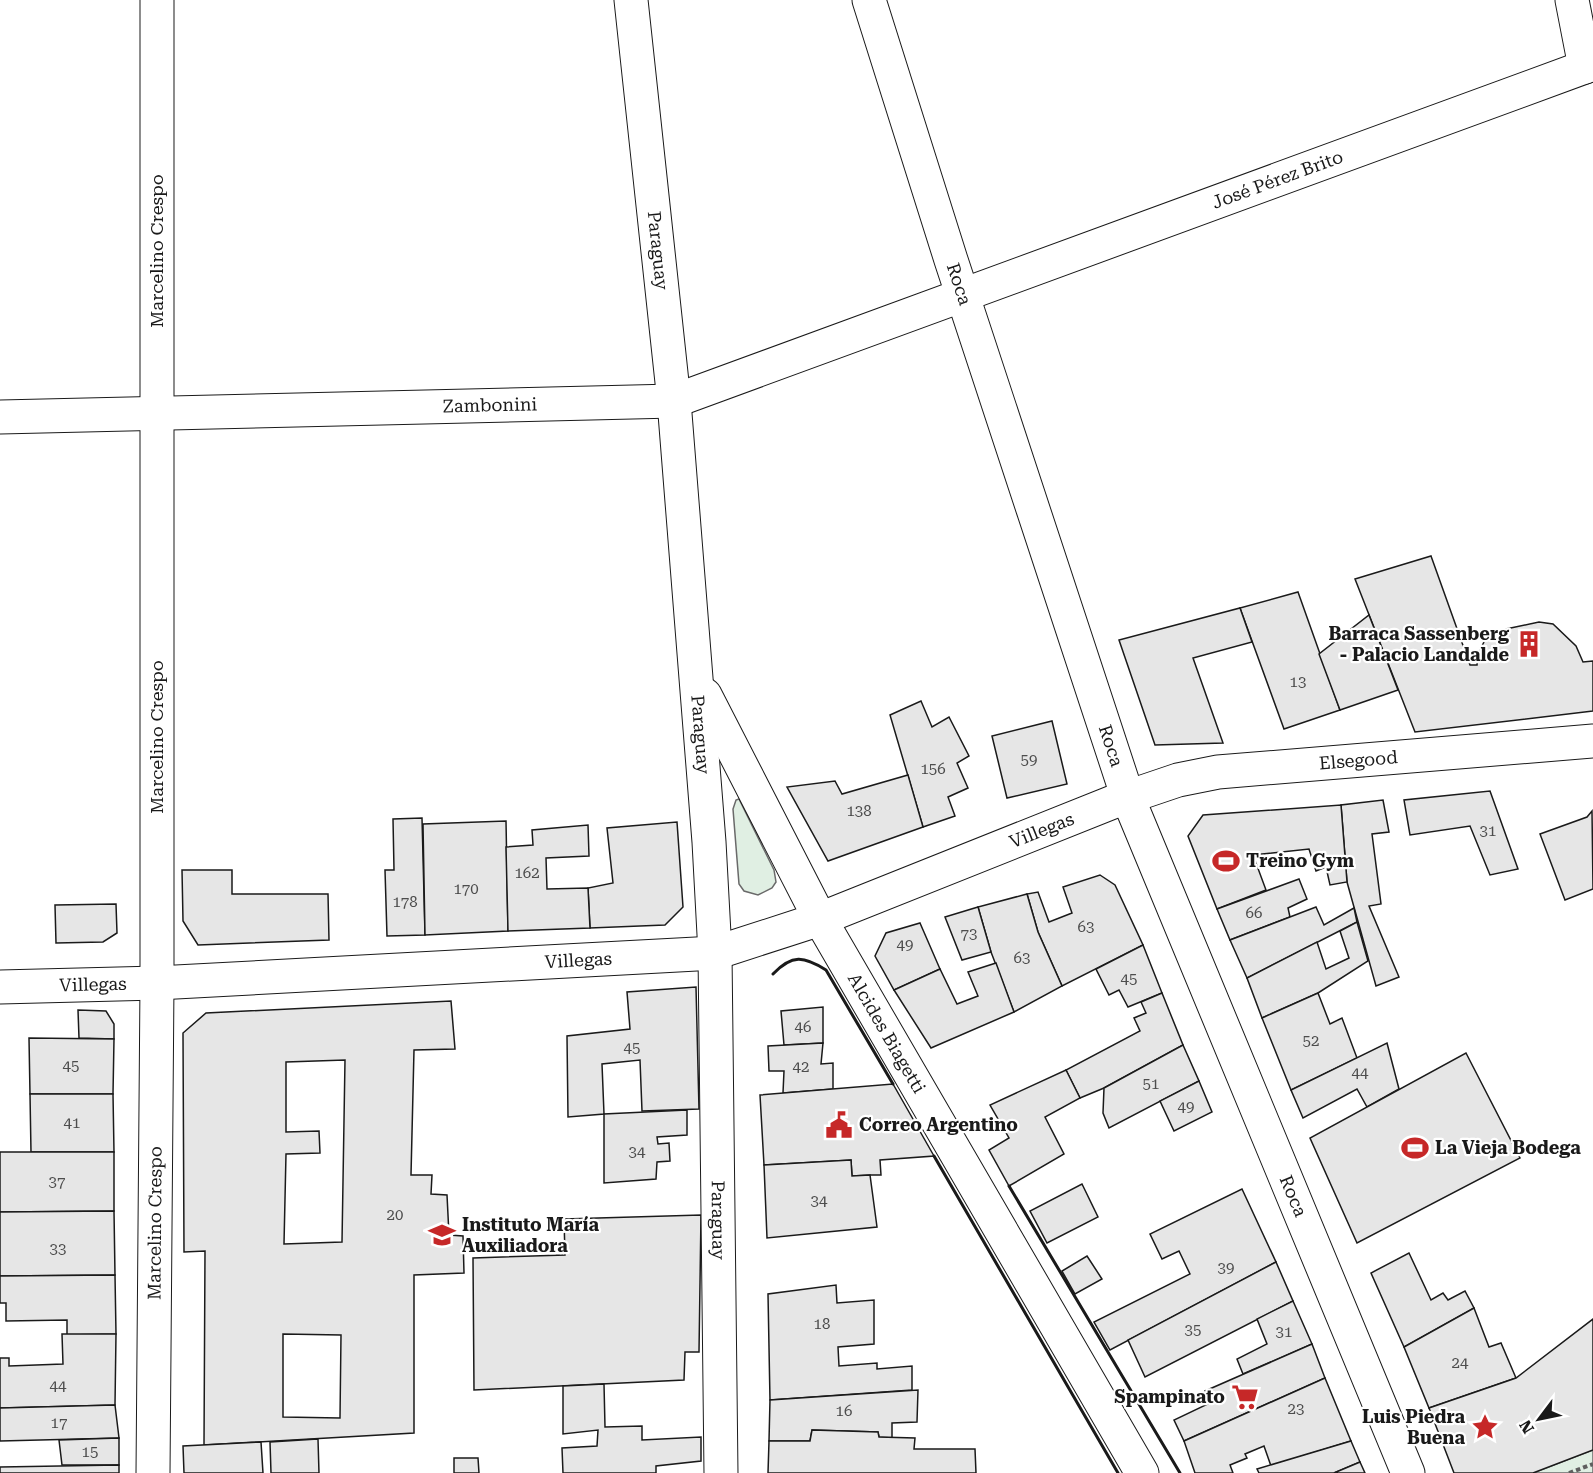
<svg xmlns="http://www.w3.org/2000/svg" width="1593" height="1473" viewBox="0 0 1593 1473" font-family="'Roboto Serif',serif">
<rect width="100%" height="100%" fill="#fff"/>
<g fill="#e0efe3" stroke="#6a6a6a" stroke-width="1.5">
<path d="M 739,799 L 774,870 L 776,882 L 772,888 L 758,895 L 744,891 L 739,884 L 733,809 L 736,800 Z"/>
<path d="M 1593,1450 L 1593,1473 L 1533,1473 Z"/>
</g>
<g fill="#e6e6e6" stroke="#1a1a1a" stroke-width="1.5" fill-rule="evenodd">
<path d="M 1431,556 L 1470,665 L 1477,665 L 1478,654 L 1484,642 L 1494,634 L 1506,629 L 1539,622 L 1553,624 L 1576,646 L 1583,662 L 1593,661 L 1593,711 L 1415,732 L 1355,579 Z"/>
<path d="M 1298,592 L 1340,710 L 1284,729 L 1240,608 Z"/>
<path d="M 1240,608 L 1252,642 L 1193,658 L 1223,743 L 1155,745 L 1119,640 Z"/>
<path d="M 1369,615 L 1398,690 L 1340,710 L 1319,654 Z"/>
<path d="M 921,701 L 932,727 L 949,717 L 969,756 L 957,763 L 968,788 L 948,797 L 955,816 L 923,827 L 890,715 Z"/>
<path d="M 1052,721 L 1067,784 L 1007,798 L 992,736 Z"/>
<path d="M 908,775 L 923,827 L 828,861 L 787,787 L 835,781 L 842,794 Z"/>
<path d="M 1490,791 L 1518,869 L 1490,875 L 1470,826 L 1410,835 L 1404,800 Z"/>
<path d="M 1383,800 L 1389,832 L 1372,834 L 1381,904 L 1369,906 L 1399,977 L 1376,986 L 1347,882 L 1341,805 Z"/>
<path d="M 1341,805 L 1347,882 L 1330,885 L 1326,867 L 1316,871 L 1309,849 L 1253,855 L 1266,890 L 1217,909 L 1188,836 L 1203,815 Z"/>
<path d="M 1592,811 L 1593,889 L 1565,900 L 1540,834 L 1587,817 Z"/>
<path d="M 422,818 L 425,935 L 387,936 L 385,870 L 394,870 L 393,819 Z"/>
<path d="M 506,821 L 508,931 L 425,935 L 423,824 Z"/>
<path d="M 677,822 L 683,907 L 665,925 L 590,928 L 588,888 L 613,883 L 607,828 Z"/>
<path d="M 588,825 L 589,856 L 546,858 L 547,889 L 588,888 L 590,928 L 508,931 L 506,847 L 533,845 L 532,830 Z"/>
<path d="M 182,870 L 232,870 L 232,894 L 328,894 L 329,940 L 198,945 L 183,921 Z"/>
<path d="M 1100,875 L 1115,885 L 1143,945 L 1062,986 L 1038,932 L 1027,894 L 1038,892 L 1049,922 L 1072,913 L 1063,887 Z"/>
<path d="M 1299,879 L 1307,899 L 1288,908 L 1290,917 L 1230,940 L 1217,909 Z"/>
<path d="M 1027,894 L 1038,932 L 1062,986 L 1014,1012 L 991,952 L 978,907 Z"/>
<path d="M 116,904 L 117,933 L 103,942 L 56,943 L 55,905 Z"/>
<path d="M 978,907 L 991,952 L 962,960 L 945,917 Z"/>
<path d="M 1316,907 L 1324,925 L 1354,908 L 1357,922 L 1247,978 L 1230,940 Z"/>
<path d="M 1357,922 L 1368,961 L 1318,993 L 1262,1018 L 1247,978 L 1317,942 L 1326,969 L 1349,958 L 1340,931 Z"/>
<path d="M 920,923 L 940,969 L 894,990 L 875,956 L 886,933 Z"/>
<path d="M 1143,945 L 1162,993 L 1128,1007 L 1119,990 L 1109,995 L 1096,969 Z"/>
<path d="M 996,963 L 1014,1012 L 931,1048 L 894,990 L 940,969 L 957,1004 L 978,996 L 968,972 Z"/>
<path d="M 696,987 L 699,1109 L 642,1111 L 640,1060 L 602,1064 L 604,1114 L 568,1117 L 567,1036 L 630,1029 L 627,992 Z"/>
<path d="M 1162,993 L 1183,1045 L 1104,1088 L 1080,1098 L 1066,1070 L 1140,1031 L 1134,1018 L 1146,1013 L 1141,1002 Z"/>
<path d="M 1318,993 L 1330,1024 L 1342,1018 L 1357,1058 L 1291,1090 L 1262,1018 Z"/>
<path d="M 451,1001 L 455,1049 L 414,1050 L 411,1175 L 432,1175 L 431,1194 L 447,1195 L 449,1235 L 463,1236 L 464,1273 L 414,1275 L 414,1433 L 204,1445 L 205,1251 L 184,1252 L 183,1033 L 206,1013 ZM 345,1060 L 342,1242 L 284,1244 L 286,1154 L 320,1153 L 319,1131 L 286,1132 L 286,1062 ZM 283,1334 L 341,1335 L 340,1418 L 283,1417 Z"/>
<path d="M 823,1007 L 823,1043 L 784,1045 L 781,1011 Z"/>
<path d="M 78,1010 L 106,1011 L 114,1024 L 114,1039 L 79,1038 Z"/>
<path d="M 29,1038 L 114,1039 L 113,1094 L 30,1094 Z"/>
<path d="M 823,1043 L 821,1064 L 833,1063 L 833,1089 L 783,1093 L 784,1071 L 769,1071 L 768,1046 Z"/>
<path d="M 1387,1043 L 1399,1089 L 1367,1107 L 1357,1089 L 1303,1118 L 1291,1090 Z"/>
<path d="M 1183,1045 L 1199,1081 L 1109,1128 L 1103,1113 L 1104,1088 Z"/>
<path d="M 1466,1053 L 1520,1158 L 1357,1243 L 1310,1138 Z"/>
<path d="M 1066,1070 L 1080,1098 L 1045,1117 L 1064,1154 L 1009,1186 L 989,1150 L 1009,1138 L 990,1105 Z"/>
<path d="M 1199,1081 L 1212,1112 L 1174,1131 L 1160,1101 Z"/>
<path d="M 893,1084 L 934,1156 L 880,1160 L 881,1175 L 870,1175 L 852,1176 L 851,1160 L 764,1165 L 760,1095 Z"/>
<path d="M 30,1094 L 113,1094 L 114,1152 L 31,1152 Z"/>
<path d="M 687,1110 L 687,1135 L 657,1137 L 658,1144 L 669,1143 L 670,1161 L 657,1162 L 656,1179 L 604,1183 L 604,1114 Z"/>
<path d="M 0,1152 L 114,1152 L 114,1211 L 0,1212 Z"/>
<path d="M 851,1160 L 852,1176 L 870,1175 L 877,1227 L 767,1238 L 764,1165 Z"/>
<path d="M 1082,1184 L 1098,1217 L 1047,1243 L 1030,1211 Z"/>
<path d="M 1242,1189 L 1276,1262 L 1110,1350 L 1094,1322 L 1190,1274 L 1179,1251 L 1162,1259 L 1150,1234 Z"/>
<path d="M 114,1211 L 115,1275 L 0,1276 L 0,1212 Z"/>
<path d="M 701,1215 L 699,1352 L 685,1352 L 684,1380 L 474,1390 L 473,1258 L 565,1255 L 564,1219 Z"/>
<path d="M 1409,1253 L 1431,1300 L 1443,1293 L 1448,1300 L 1465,1291 L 1474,1308 L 1404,1347 L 1371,1273 Z"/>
<path d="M 1087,1256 L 1102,1279 L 1075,1294 L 1062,1271 Z"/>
<path d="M 1276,1262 L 1293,1301 L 1145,1377 L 1128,1340 Z"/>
<path d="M 115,1275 L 116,1334 L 67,1335 L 67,1320 L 6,1321 L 6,1303 L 0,1303 L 0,1276 Z"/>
<path d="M 836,1285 L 837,1303 L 874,1300 L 874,1344 L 838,1347 L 839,1366 L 877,1363 L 877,1369 L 912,1366 L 912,1390 L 770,1400 L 768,1294 Z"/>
<path d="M 1293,1301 L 1312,1344 L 1243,1374 L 1237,1359 L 1267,1344 L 1257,1319 Z"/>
<path d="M 1474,1308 L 1489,1347 L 1501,1343 L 1516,1378 L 1429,1408 L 1404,1347 Z"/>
<path d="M 1593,1319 L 1593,1450 L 1533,1473 L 1454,1473 L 1429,1408 L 1516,1378 Z"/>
<path d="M 62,1334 L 116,1334 L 115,1405 L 0,1408 L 0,1358 L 9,1358 L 9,1366 L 63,1364 Z"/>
<path d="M 1312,1344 L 1325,1378 L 1184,1441 L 1174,1420 L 1210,1403 L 1205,1391 Z"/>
<path d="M 1325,1378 L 1351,1441 L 1271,1466 L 1264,1446 L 1245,1454 L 1247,1458 L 1230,1465 L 1233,1473 L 1195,1473 L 1184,1441 Z"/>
<path d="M 604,1384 L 605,1427 L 642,1426 L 642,1440 L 701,1437 L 701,1461 L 656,1466 L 656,1473 L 563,1473 L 562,1448 L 597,1446 L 598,1430 L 563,1434 L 563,1386 Z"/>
<path d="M 918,1390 L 917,1422 L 892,1423 L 892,1438 L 879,1437 L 878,1432 L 812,1430 L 810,1441 L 769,1441 L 770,1400 Z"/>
<path d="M 115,1405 L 119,1438 L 0,1441 L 0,1408 Z"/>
<path d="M 812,1430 L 878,1432 L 879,1437 L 915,1438 L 914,1449 L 975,1449 L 976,1473 L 768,1473 L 769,1441 L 810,1441 Z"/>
<path d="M 119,1438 L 119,1465 L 62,1465 L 59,1440 Z"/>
<path d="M 318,1439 L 319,1473 L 271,1473 L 270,1442 Z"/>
<path d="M 1351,1441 L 1360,1462 L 1334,1473 L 1259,1473 L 1257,1469 Z"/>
<path d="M 261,1442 L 263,1473 L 184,1473 L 183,1446 Z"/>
<path d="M 454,1458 L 478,1458 L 479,1473 L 454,1473 Z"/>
<path d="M 1360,1462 L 1365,1473 L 1334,1473 Z"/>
<path d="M 119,1465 L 119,1473 L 0,1473 L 0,1467 Z"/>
</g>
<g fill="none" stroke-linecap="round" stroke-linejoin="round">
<defs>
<g id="street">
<path id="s1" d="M 631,0 L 674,401 L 709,842 L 715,953 L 721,1473"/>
<path id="s2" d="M 869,0 L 951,260 L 1128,798 L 1408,1473"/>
<path d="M 1572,0 L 1585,67"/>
<path id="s3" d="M 0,417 L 674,401 L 1593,64"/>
<path id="s4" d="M 705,695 L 820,919 L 1142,1473"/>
<path id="s5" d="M 0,987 L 157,983 L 715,953 L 820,919 L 1113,802 L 1178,780 L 1218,772 L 1593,741"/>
<path id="s6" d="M 153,1473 L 157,983 L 157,0"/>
</g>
</defs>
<use href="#street" stroke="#1a1a1a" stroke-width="35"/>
<path stroke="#5f5f5f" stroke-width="4" stroke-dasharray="4.5 3" stroke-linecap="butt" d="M 1569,1473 L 1593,1464"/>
<use href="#street" stroke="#fff" stroke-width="33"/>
<g stroke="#1a1a1a" stroke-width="3">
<path d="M 773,974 C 792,954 804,956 826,970 L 893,1084"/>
<path d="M 934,1156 L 1118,1473"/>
<path d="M 1009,1186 L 1180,1473"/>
</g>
</g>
<defs>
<symbol id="building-bare" viewBox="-9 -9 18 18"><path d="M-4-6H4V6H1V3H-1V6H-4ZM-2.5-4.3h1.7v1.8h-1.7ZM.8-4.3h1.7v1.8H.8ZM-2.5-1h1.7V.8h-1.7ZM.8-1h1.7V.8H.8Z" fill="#c62828" stroke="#fff" stroke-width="2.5" paint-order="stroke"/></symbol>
<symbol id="stadium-bare" viewBox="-9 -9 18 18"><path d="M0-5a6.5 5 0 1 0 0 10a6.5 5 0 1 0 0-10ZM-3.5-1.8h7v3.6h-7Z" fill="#c62828" stroke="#fff" stroke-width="2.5" paint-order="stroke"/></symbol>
<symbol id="civic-bare" viewBox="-9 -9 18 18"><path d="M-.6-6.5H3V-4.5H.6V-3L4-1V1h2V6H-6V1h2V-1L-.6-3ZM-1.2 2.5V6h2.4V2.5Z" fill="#c62828" stroke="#fff" stroke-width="2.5" paint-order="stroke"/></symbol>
<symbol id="school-bare" viewBox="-9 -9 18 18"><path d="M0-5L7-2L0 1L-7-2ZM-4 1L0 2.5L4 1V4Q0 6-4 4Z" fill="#c62828" stroke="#fff" stroke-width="2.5" paint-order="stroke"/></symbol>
<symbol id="supermarket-bare" viewBox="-9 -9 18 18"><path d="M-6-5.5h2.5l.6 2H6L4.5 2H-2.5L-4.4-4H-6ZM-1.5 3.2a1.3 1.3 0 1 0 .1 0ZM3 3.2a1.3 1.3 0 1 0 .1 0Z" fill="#c62828" stroke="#fff" stroke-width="2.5" paint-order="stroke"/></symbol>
<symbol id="sight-bare" viewBox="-9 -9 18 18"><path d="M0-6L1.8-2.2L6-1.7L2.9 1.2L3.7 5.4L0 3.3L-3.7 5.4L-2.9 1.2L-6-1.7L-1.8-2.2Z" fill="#c62828" stroke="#fff" stroke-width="2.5" paint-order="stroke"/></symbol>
</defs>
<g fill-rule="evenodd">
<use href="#building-bare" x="1510" y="625" width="38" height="38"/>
<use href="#stadium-bare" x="1207" y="842" width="38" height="38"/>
<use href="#civic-bare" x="820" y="1106" width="38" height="38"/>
<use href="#stadium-bare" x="1396" y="1129" width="38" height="38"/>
<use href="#school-bare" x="423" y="1216" width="38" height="38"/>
<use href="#supermarket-bare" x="1226" y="1378" width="38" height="38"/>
<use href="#sight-bare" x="1466" y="1408" width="38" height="38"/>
</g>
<g text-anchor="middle" stroke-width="4.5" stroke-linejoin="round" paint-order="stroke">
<g font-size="15" fill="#4d4d4d">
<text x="1298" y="687">13</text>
<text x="1029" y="765">59</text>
<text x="933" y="774">156</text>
<text x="859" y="816">138</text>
<text x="1488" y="836">31</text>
<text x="527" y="878">162</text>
<text x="466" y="894">170</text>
<text x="405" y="907">178</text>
<text x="1254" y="918">66</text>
<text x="1086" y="932">63</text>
<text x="969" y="939">73</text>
<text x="905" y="950">49</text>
<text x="1022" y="963">63</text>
<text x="1129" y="984">45</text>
<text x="803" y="1032">46</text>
<text x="1311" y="1046">52</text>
<text x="632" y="1053">45</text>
<text x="71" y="1071">45</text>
<text x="801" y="1072">42</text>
<text x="1360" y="1078">44</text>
<text x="1151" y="1089">51</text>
<text x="1186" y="1112">49</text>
<text x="72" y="1128">41</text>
<text x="637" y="1157">34</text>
<text x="57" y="1187">37</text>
<text x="819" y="1206">34</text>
<text x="395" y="1220">20</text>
<text x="58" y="1254">33</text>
<text x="1226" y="1273">39</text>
<text x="822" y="1329">18</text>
<text x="1193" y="1335">35</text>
<text x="1284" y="1337">31</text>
<text x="1460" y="1368">24</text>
<text x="58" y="1391">44</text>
<text x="1296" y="1414">23</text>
<text x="844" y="1416">16</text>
<text x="59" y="1428">17</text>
<text x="90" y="1457">15</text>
</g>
<g font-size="18" fill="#1a1a1a" stroke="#fff">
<text dy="6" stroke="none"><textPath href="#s3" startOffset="1317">José Pérez Brito</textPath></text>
<text transform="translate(157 251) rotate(-90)" y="6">Marcelino Crespo</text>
<text dy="6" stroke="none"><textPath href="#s1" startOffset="252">Paraguay</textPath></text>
<text dy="6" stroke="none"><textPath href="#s2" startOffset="298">Roca</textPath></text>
<text dy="6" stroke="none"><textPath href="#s3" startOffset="490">Zambonini</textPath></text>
<text dy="6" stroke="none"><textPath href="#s1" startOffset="738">Paraguay</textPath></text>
<text transform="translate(157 737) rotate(-90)" y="6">Marcelino Crespo</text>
<text dy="6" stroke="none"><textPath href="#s2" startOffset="784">Roca</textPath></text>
<text dy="6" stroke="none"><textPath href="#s5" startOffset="1392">Elsegood</textPath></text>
<text dy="6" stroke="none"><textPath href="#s5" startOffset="1065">Villegas</textPath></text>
<text dy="6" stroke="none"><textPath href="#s5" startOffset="579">Villegas</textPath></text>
<text dy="6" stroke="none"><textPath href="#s5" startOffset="93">Villegas</textPath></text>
<text dy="6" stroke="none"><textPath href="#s4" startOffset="384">Alcides Biagetti</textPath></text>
<text dy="6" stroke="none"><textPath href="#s2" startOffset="1270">Roca</textPath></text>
<text dy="6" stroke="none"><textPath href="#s1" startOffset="1224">Paraguay</textPath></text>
<text dy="6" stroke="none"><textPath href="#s6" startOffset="250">Marcelino Crespo</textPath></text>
</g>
<g font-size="18" font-weight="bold" fill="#1a1a1a" stroke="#fff" text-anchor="start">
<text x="1509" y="640" text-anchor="end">Barraca Sassenberg<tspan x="1509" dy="21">- Palacio Landalde</tspan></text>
<text x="1246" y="867">Treino Gym</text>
<text x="859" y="1131">Correo Argentino</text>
<text x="1435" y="1154">La Vieja Bodega</text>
<text x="462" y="1231">Instituto María<tspan x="462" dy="21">Auxiliadora</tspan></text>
<text x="1225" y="1403" text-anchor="end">Spampinato</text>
<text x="1465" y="1423" text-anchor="end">Luis Piedra<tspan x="1465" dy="21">Buena</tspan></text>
</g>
</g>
<g transform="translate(1539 1419) rotate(238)" stroke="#ffffff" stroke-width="4.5" paint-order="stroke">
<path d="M0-4.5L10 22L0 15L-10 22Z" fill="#1a1a1a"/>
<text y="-9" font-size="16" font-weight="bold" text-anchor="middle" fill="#1a1a1a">N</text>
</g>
</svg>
